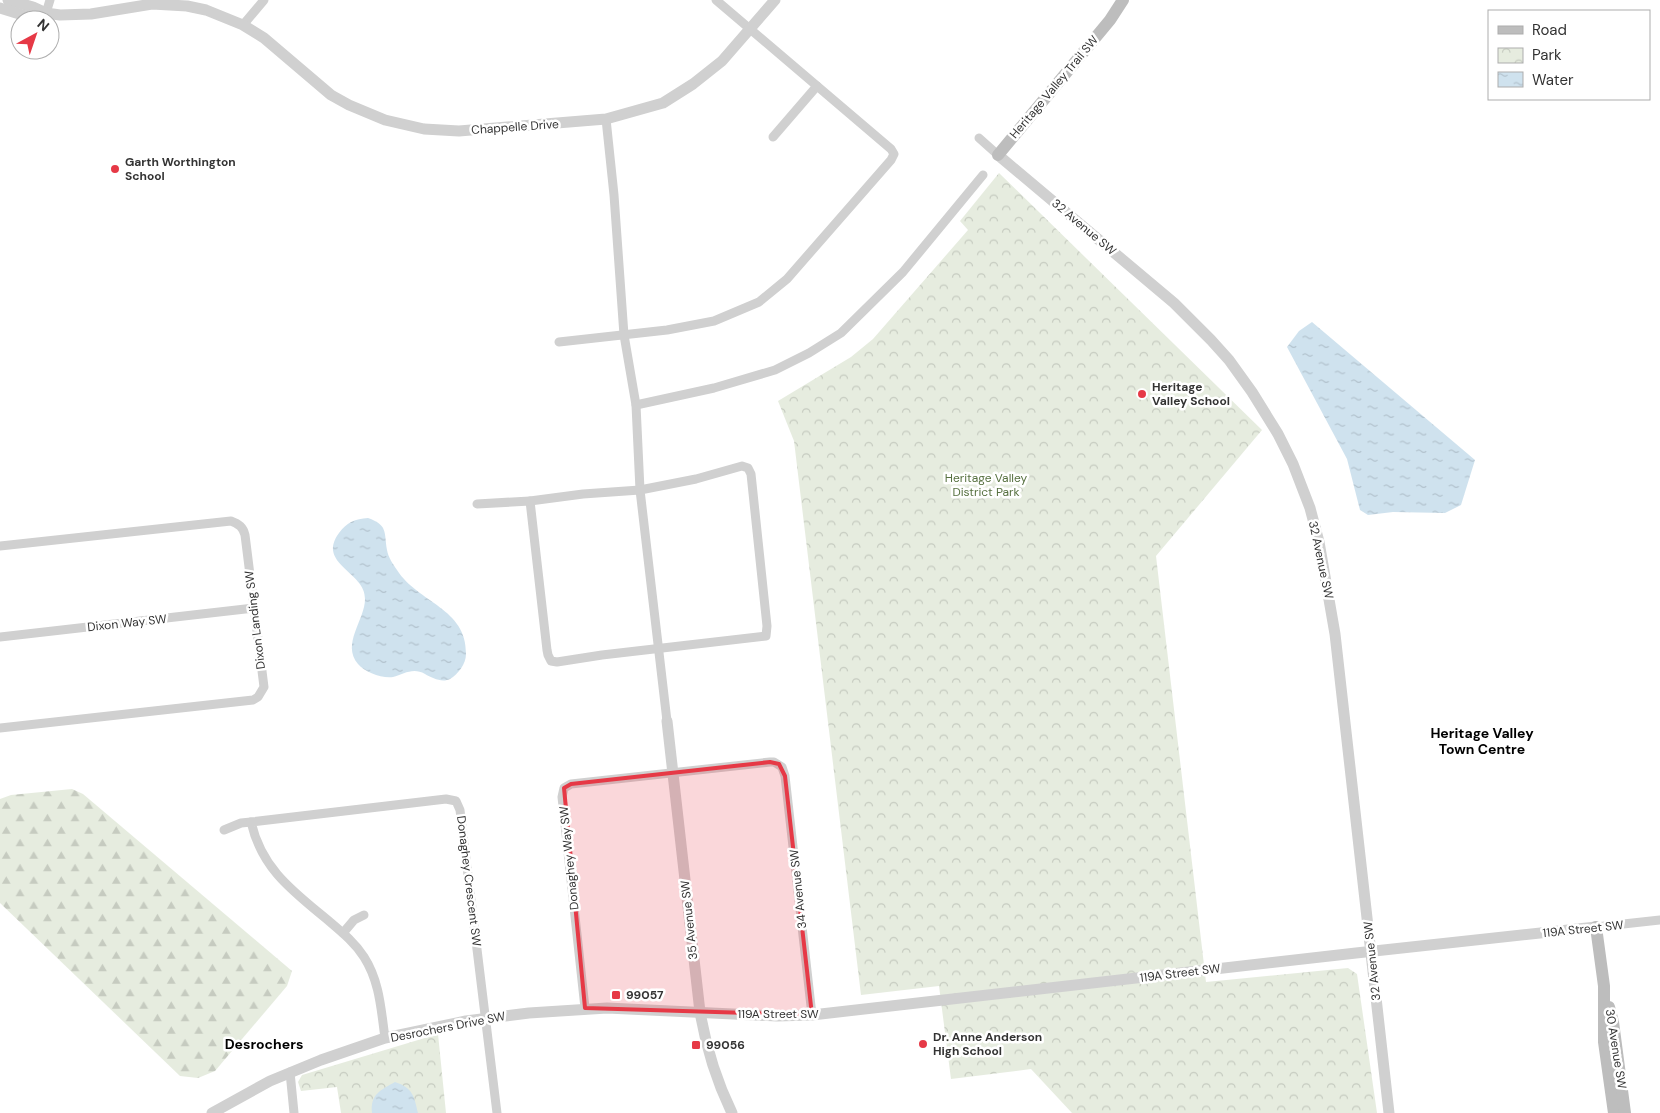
<svg xmlns="http://www.w3.org/2000/svg" width="1660" height="1113" viewBox="0 0 1660 1113" font-family="'DM Sans',sans-serif">
<defs>
<pattern id="forest-firs" width="22" height="20" patternUnits="userSpaceOnUse" patternTransform="scale(1.25)"><rect width="22" height="20" fill="#e6ecdf"/><path d="M5 1l3.5 6h-7zM16 11l3.5 6h-7z" fill="#c6cbc0"/></pattern>
<pattern id="park-crowns" width="20" height="18" patternUnits="userSpaceOnUse" patternTransform="scale(1.25)"><rect width="20" height="18" fill="#e6ecdf"/><path d="M2 6a3 3 0 1 1 6 0M12 15a3 3 0 1 1 6 0" fill="none" stroke="#c6cbc0"/></pattern>
<pattern id="water-ripples" width="26" height="14" patternUnits="userSpaceOnUse" patternTransform="scale(1.25)"><rect width="26" height="14" fill="#cfe2ee"/><path d="M2 4q2-2 4 0t4 0M15 11q2-2 4 0t4 0" fill="none" stroke="#b2c2cd"/></pattern>
</defs>
<rect width="100%" height="100%" fill="#fff"/>
<path fill="url(#forest-firs)" d="M 72,789 L 83,794 L 292,971 L 287,986 L 215,1071 L 198,1078 L 180,1076 L 0,903 L 0,799 L 11,795 Z"/>
<g fill="url(#park-crowns)">
<path d="M 999,173 L 1262,430 L 1156,556 L 1206,982 L 1348,968 L 1357,974 L 1377,1113 L 1072,1113 L 1031,1069 L 951,1079 L 939,986 L 861,995 L 794,441 L 778,401 L 851,357 L 873,339 L 968,230 L 960,221 Z"/>
<path d="M 438,1034 L 446,1113 L 341,1113 L 337,1087 L 301,1091 L 298,1082 L 302,1075 Z"/>
</g>
<g fill="url(#water-ripples)">
<path d="M 1312,322 L 1475,460 L 1461,505 L 1445,513 L 1393,512 L 1368,515 L 1360,510 L 1347,459 L 1287,347 L 1299,331 Z"/>
<path d="M 368,518 C 388,525 384,532 387,550 C 388,557 393,564 397,570 C 418,603 467,608 466,654 C 466,664 458,674 450,679 C 442,683 432,678 425,674 C 413,667 404,674 393,677 C 383,679 364,672 358,664 C 341,644 365,620 365,599 C 366,572 316,564 339,533 C 347,522 355,519 368,518 Z"/>
<path d="M 395,1082 C 413,1088 414,1096 418,1113 L 372,1113 C 370,1094 381,1090 395,1082 Z"/>
</g>
<g fill="none" stroke-linecap="round" stroke-linejoin="round">
<g stroke="#d0d0d0" stroke-width="9">
<path d="M 46,13 L 50,0"/>
<path d="M 243,25 L 264,0"/>
<path d="M 606,119 L 614,195 L 624,335 L 636,405 L 640,490 L 667,721"/>
<path d="M 773,137 L 817,86"/>
<path d="M 979,138 L 998,155"/>
<path d="M 559,342 L 667,330 L 714,321 L 759,302 L 787,279 L 891,160 L 894,154 L 891,149 L 716,0"/>
<path d="M 636,405 L 714,388 L 775,370 L 809,353 L 841,333 L 903,272 L 983,175"/>
<path d="M 742,466 L 748,468 L 751,474 L 767,626 L 766,636 L 602,655 L 557,662 L 551,661 L 548,655 L 547,650 L 530,501 L 583,494 L 640,490 L 696,479 Z"/>
<path d="M 477,504 L 530,501"/>
<path d="M 0,546 L 231,521 C 239,524 243,527 245,535 L 264,687 L 258,697 L 253,700 L 0,728"/>
<path d="M 0,637 L 254,608"/>
<path d="M 224,830 L 241,823 L 251,822"/>
<path d="M 1596,927 L 1660,920"/>
<path d="M 343,933 L 354,920 L 364,915"/>
<path d="M 585,1008 L 562,797 L 564,788 L 571,784 L 770,762 L 774,762 L 782,767 L 785,776 L 812,1015"/>
<path d="M 385,1038 C 381,1010 380,982 364,957 C 355,943 343,933 330,922 C 294,892 262,870 251,822 L 446,799 L 456,801 L 460,810 L 497,1113"/>
<path d="M 290,1072 L 294,1113"/>
</g>
<g stroke="#d0d0d0" stroke-width="11">
<path d="M 8,0 L 33,7 L 46,13 L 60,15 L 91,14 L 152,4 L 187,6 L 206,10 L 243,25 L 264,38 L 331,95 L 349,105 L 385,120 L 424,129 L 459,131 L 606,119 L 663,103 L 693,84 L 722,61 L 775,0"/>
<path d="M 0,8 L 26,16 L 46,13"/>
<path d="M 998,155 L 1174,303 L 1211,340 L 1229,360 L 1252,392 L 1278,434 L 1293,464 L 1310,508 L 1319,542 L 1335,634 L 1389,1113"/>
<path d="M 667,721 L 700,1012 C 706,1047 716,1080 732,1113"/>
<path d="M 212,1113 L 270,1081 L 321,1060 L 385,1038 L 466,1021 L 529,1013 L 607,1008 L 777,1016 L 812,1015 L 1356,953 L 1596,927"/>
</g>
<g stroke="#bdbdbd" stroke-width="12">
<path d="M 998,155 L 1110,20 L 1123,0"/>
<path d="M 1596,927 L 1604,986 L 1604,1042 L 1614,1113"/>
<path d="M 1609,1007 L 1613,1022 L 1625,1113"/>
</g>
</g>
<path fill="#e63946" fill-opacity="0.2" stroke="#e63946" stroke-width="4" stroke-linejoin="round" d="M 770,762 L 779,764 L 785,776 L 812,1015 L 585,1008 L 564,788 L 571,784 Z"/>
<g fill="#e63946" stroke="#fff" stroke-width="2">
<circle cx="115" cy="169" r="5"/>
<circle cx="1142" cy="394" r="5"/>
<rect x="611" y="990" width="10" height="10" rx="2.5"/>
<circle cx="923" cy="1044" r="5"/>
<rect x="691" y="1040" width="10" height="10" rx="2.5"/>
</g>
<g text-anchor="middle" stroke-width="5" stroke-linejoin="round" paint-order="stroke">
<g font-size="12" fill="#333" stroke="#fff">
<text transform="translate(1054 87) rotate(-50)" y="4">Heritage Valley Trail SW</text>
<text transform="translate(515 127) rotate(-4)" y="4">Chappelle Drive</text>
<text transform="translate(1084 227) rotate(40)" y="4">32 Avenue SW</text>
<text transform="translate(1321 560) rotate(78)" y="4">32 Avenue SW</text>
<text transform="translate(255 620) rotate(-97)" y="4">Dixon Landing SW</text>
<text transform="translate(127 623) rotate(-6)" y="4">Dixon Way SW</text>
<text transform="translate(569 858) rotate(-96)" y="4">Donaghey Way SW</text>
<text transform="translate(469 881) rotate(83)" y="4">Donaghey Crescent SW</text>
<text transform="translate(798 889) rotate(-96)" y="4">34 Avenue SW</text>
<text transform="translate(689 920) rotate(-96)" y="4">35 Avenue SW</text>
<text transform="translate(1583 929) rotate(-6)" y="4">119A Street SW</text>
<text transform="translate(1372 961) rotate(-96)" y="4">32 Avenue SW</text>
<text transform="translate(1180 973) rotate(-7)" y="4">119A Street SW</text>
<text x="778" y="1018">119A Street SW</text>
<text transform="translate(448 1027) rotate(-11)" y="4">Desrochers Drive SW</text>
<text transform="translate(1616 1049) rotate(81)" y="4">30 Avenue SW</text>
</g>
<g font-size="12" font-weight="bold" fill="#333" stroke="#fff" text-anchor="start">
<text x="125" y="166">Garth Worthington<tspan x="125" dy="14">School</tspan></text>
<text x="1152" y="391">Heritage<tspan x="1152" dy="14">Valley School</tspan></text>
<text x="626" y="999">99057</text>
<text x="933" y="1041">Dr. Anne Anderson<tspan x="933" dy="14">High School</tspan></text>
<text x="706" y="1049">99056</text>
</g>
<g font-size="12" fill="#56703f" stroke="#fff">
<text x="986" y="482">Heritage Valley<tspan x="986" dy="14">District Park</tspan></text>
</g>
<g font-size="14" font-weight="bold" fill="#000" stroke="#fff">
<text x="1482" y="738">Heritage Valley<tspan x="1482" dy="16">Town Centre</tspan></text>
<text x="264" y="1049">Desrochers</text>
</g>
</g>
<rect x="1488" y="10" width="162" height="90" fill="#ffffff" stroke="#adadad"/>
<rect x="1498" y="26" width="25" height="8" fill="#bdbdbd" stroke="#adadad"/>
<text x="1532" y="35" font-size="15" fill="#333333">Road</text>
<rect x="1498" y="48" width="25" height="15" fill="url(#park-crowns)" stroke="#adadad"/>
<text x="1532" y="60" font-size="15" fill="#333333">Park</text>
<rect x="1498" y="72" width="25" height="15" fill="url(#water-ripples)" stroke="#adadad"/>
<text x="1532" y="85" font-size="15" fill="#333333">Water</text>
<g transform="translate(35 35) rotate(40)"><circle r="24" fill="#ffffff" stroke="#adadad"/>
<path d="M0-4L9 19L0 12L-9 19Z" fill="#e63946"/>
<text y="-8" font-size="14" font-weight="bold" text-anchor="middle" fill="#333333">N</text>
</g>
</svg>
